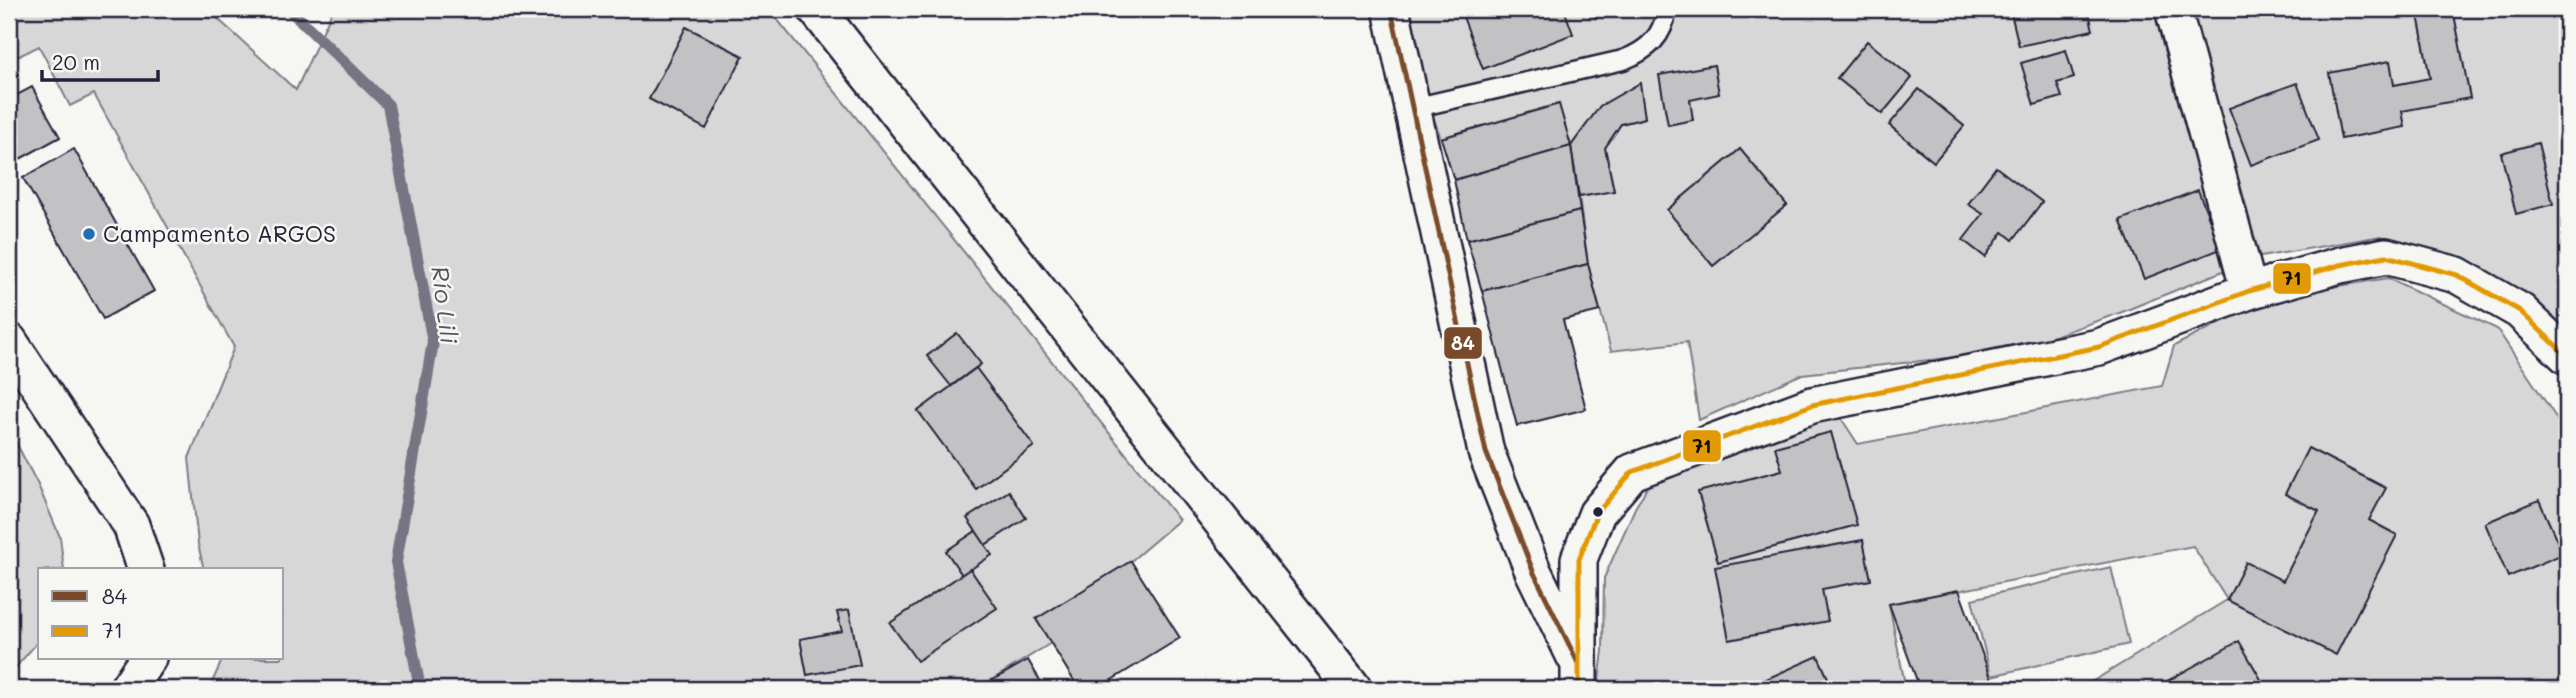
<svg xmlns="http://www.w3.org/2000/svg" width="2576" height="698" viewBox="0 0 2576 698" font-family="Mali,sans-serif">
<rect width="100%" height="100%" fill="#f6f6f2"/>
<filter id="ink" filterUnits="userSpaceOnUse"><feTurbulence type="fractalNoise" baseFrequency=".0143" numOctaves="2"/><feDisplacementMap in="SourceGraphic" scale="14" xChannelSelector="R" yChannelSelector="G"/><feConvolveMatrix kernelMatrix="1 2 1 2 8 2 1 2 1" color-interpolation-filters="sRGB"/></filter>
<g filter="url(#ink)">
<g fill="#d7d7d7" stroke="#7c7c89" stroke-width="2">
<path d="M 9,9 L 207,9 L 296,90 L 333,9 L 769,9 L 1179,520 L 1131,561 L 1036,619 L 1051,643 L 977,689 L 209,689 L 223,658 L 282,658 L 282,570 L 204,570 L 198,544 L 189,458 L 234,347 L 94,94 L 70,106 L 39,46 L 9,61 Z"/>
<path d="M 1410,9 L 2567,9 L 2567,329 L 2484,271 L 2381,236 L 2255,258 L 2122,312 L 2012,351 L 1802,374 L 1699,420 L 1687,342 L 1611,351 L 1588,264 L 1579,197 L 1614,191 L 1605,148 L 1621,124 L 1645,118 L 1639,84 L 1600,106 L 1571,146 L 1558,104 L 1441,138 L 1423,91 Z"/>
<path d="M 2388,278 L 2497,329 L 2567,434 L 2567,689 L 2080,689 L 2227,600 L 2193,546 L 1889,604 L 1906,689 L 1598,689 L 1603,651 L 1604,578 L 1635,508 L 1655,474 L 1833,406 L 1858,444 L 2162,386 L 2174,346 L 2271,297 Z"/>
<path d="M 9,429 L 38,485 L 60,537 L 64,570 L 40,570 L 40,637 L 36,644 L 9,675 Z"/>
<path d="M 2111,567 L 2129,644 L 1991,676 L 1972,599 Z"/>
</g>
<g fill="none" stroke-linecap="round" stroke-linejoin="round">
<path stroke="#757583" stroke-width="12" d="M 289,9 L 388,105 L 433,342 L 396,562 L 420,689"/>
</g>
<g fill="#c2c2c4" stroke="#22223b" stroke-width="2">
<path d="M 1460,9 L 1564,9 L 1573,34 L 1483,69 Z"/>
<path d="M 1593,9 L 1625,9 L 1595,17 Z"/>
<path d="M 2010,9 L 2088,9 L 2093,30 L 2019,46 Z"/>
<path d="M 2453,9 L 2470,98 L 2402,111 L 2405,127 L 2341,139 L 2329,73 L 2390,61 L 2394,85 L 2430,78 L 2418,15 Z"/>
<path d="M 686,27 L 743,56 L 706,129 L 649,99 Z"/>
<path d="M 1867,41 L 1912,78 L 1882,114 L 1837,78 Z"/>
<path d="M 2066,50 L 2074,78 L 2057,83 L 2062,97 L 2034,105 L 2021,63 Z"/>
<path d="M 1714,65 L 1719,94 L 1690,100 L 1693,120 L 1668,125 L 1659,75 Z"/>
<path d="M 1640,83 L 1645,118 L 1621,124 L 1605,148 L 1614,191 L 1579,197 L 1571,146 L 1600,106 Z"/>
<path d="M 2297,83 L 2319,140 L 2251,165 L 2229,108 Z"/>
<path d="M 32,87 L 60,137 L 9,165 L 9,99 Z"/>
<path d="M 1919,89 L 1964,126 L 1934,162 L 1889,125 Z"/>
<path d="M 1559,104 L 1571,146 L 1454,180 L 1441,138 Z"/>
<path d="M 2538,143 L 2553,204 L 2516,214 L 2501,153 Z"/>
<path d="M 1571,146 L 1580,211 L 1467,240 L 1454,180 Z"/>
<path d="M 74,149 L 154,291 L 103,319 L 23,178 Z"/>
<path d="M 1740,149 L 1787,205 L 1713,266 L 1667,210 Z"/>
<path d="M 1996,167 L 2042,202 L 2013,240 L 2003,232 L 1985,257 L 1963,240 L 1983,214 L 1968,204 Z"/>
<path d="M 2198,190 L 2221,249 L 2144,279 L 2120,220 Z"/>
<path d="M 1580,211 L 1588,264 L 1482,291 L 1467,240 Z"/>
<path d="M 1588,264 L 1600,311 L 1563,320 L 1586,409 L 1517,426 L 1482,291 Z"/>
<path d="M 957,333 L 981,364 L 951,386 L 927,356 Z"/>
<path d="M 976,368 L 1034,446 L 976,489 L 918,411 Z"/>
<path d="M 1831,432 L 1857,525 L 1718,562 L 1698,492 L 1782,470 L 1775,447 Z"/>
<path d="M 2308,448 L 2386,488 L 2369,520 L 2397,535 L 2336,655 L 2227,600 L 2246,562 L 2283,581 L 2319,511 L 2285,494 Z"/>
<path d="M 1009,491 L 1026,518 L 985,545 L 967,518 Z"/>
<path d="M 2539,500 L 2563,554 L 2508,577 L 2485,523 Z"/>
<path d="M 976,531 L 992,555 L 962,575 L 946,551 Z"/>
<path d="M 1863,540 L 1871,580 L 1822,589 L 1828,621 L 1729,640 L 1715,567 Z"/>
<path d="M 1131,561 L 1180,638 L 1097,689 L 1079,689 L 1036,619 Z"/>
<path d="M 970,569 L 997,608 L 917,661 L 890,623 Z"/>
<path d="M 1959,590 L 1995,689 L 1920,689 L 1889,604 Z"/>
<path d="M 849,610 L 860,665 L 807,675 L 800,639 L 842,631 L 837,612 Z"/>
<path d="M 2239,641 L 2263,683 L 2253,689 L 2153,689 Z"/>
<path d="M 1818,656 L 1833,689 L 1744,689 Z"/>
<path d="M 1028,660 L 1045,689 L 977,689 Z"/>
</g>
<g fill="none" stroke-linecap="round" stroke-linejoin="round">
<defs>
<path id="service" d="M 1413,108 L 1623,60 C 1649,50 1663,36 1667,9"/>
<g id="minor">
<path d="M 816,9 L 1354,689"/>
<path d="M 1391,9 L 1486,452 L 1533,571 L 1575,657"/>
<path d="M 2173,9 L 2249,291"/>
<path d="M 9,341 L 131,525 L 146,570"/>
<path d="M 127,689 L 148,658"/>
<path d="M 1579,689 L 1579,559 L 1597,513 L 1632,472 L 1812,405 L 2099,347 L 2249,291 L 2340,265 L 2386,256 L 2457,275 L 2520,311 L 2567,356"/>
</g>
</defs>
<use href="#service" stroke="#22223b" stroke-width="23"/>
<use href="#minor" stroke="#22223b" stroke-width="40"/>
<use href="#service" stroke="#f6f6f2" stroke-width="18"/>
<use href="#minor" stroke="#f6f6f2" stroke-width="35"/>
<defs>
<path id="bus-1" d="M 1391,9 L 1486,452 L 1533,571 L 1578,663"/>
<path id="bus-2" d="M 1579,689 L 1579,559 L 1597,513 L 1632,472 L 1812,405 L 2099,347 L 2249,291 L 2340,265 L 2386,256 L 2457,275 L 2520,311 L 2567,356"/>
</defs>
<use href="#bus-1" stroke="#f6f6f2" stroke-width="10"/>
<use href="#bus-2" stroke="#f6f6f2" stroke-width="10"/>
<use href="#bus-1" stroke="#7a4b2a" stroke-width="5"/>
<use href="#bus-2" stroke="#e29906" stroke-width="5"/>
</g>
</g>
<circle fill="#1f6fb2" stroke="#f6f6f2" stroke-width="2.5" cx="89" cy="234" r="7"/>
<circle fill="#22223b" stroke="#f6f6f2" stroke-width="2.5" cx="1598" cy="512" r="6"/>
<g text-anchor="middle" stroke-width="5" stroke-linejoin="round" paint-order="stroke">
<g font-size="23" fill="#22223b" stroke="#f6f6f2" text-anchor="start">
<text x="103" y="242">Campamento ARGOS</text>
</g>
<g font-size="24" font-style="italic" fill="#535365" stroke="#f6f6f2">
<text transform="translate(444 305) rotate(83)" y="8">Río Lili</text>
</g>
</g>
<g stroke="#f6f6f2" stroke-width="2.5">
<rect x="2272" y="262" width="40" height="33" rx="7" fill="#e29906"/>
<rect x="1443" y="326" width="40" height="34" rx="7" fill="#7a4b2a"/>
<rect x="1682" y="429" width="40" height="34" rx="7" fill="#e29906"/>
</g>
<g font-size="19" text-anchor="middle" font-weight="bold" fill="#fff">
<text x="1463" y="350">84</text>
</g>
<g font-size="19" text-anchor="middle" font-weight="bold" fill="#111">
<text x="2292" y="285">71</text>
<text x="1702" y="453">71</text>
</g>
<rect width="2576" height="698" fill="none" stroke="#f6f6f2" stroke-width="35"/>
<rect x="18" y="18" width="2541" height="663" fill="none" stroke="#22223b" stroke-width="2.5" filter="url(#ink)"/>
<rect x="38" y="568" width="245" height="91" fill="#f6f6f2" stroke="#a1a1a9" stroke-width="2"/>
<rect x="52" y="591" width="35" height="10" fill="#7a4b2a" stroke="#a1a1a9" stroke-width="2"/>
<text x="102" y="604" font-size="21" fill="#22223b">84</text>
<rect x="52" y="626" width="35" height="10" fill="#e29906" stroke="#a1a1a9" stroke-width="2"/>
<text x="102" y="638" font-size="21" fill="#22223b">71</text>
<path d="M42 70v10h116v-10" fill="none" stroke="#22223b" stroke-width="3.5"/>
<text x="52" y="70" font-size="21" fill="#22223b" stroke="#f6f6f2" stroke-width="5" paint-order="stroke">20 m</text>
</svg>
